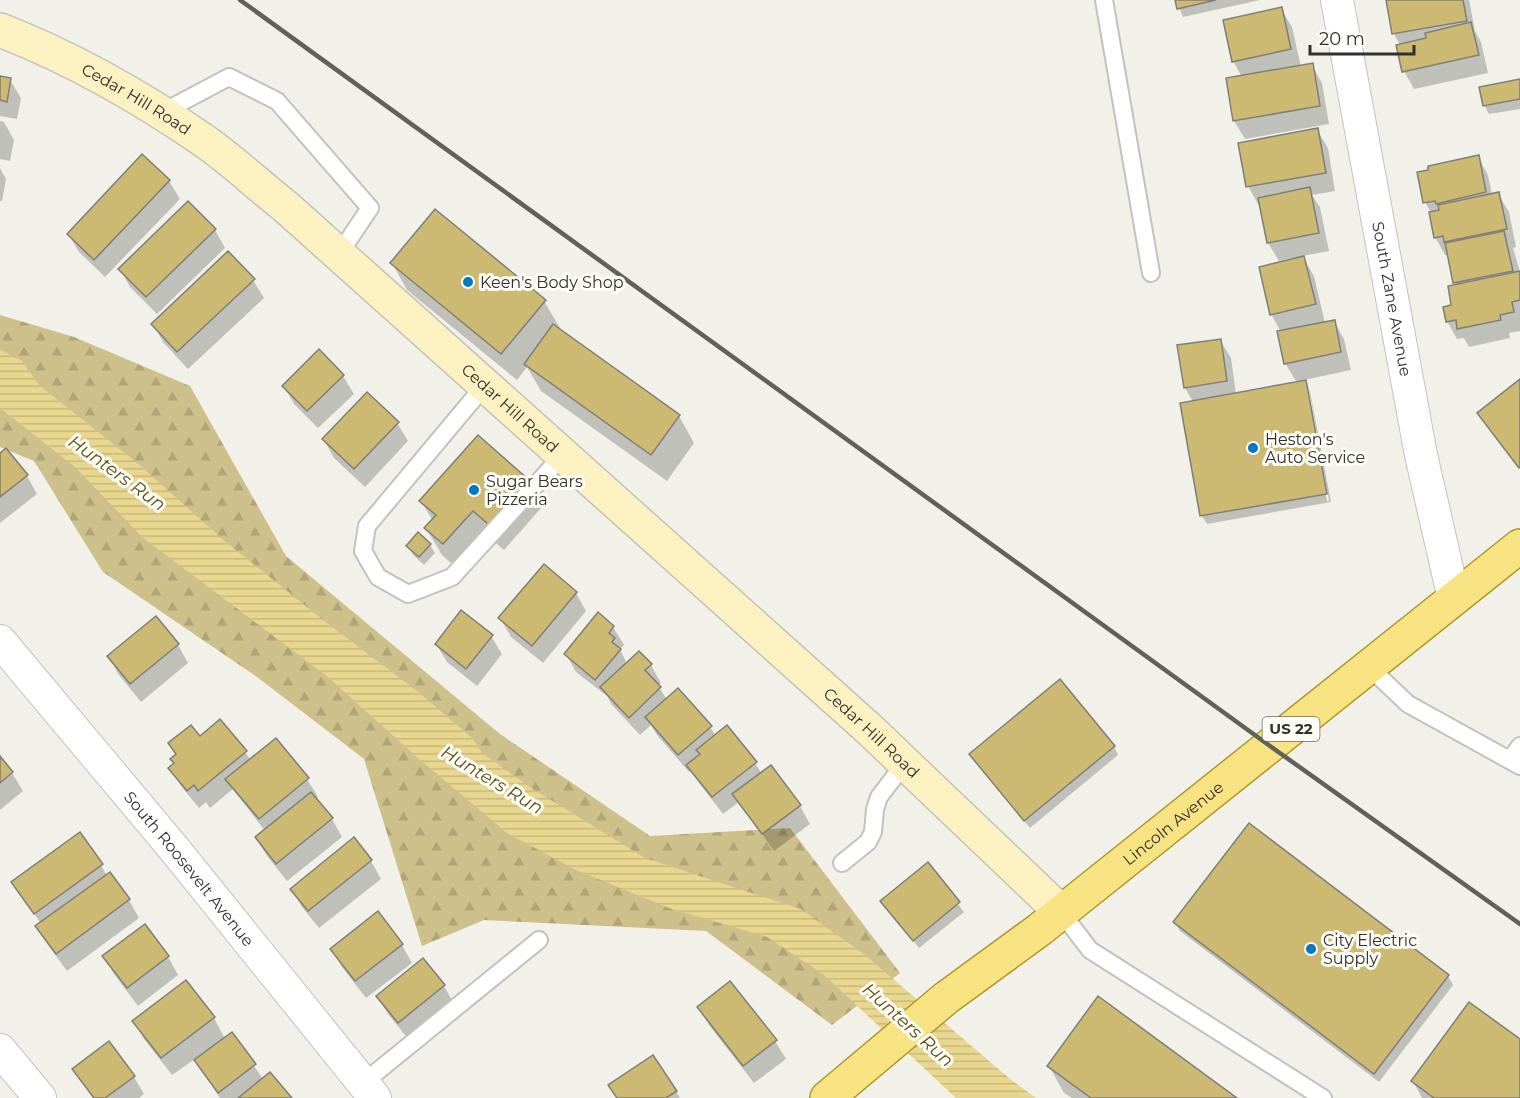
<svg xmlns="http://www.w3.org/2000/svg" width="1520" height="1098" viewBox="0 0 1520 1098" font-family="Montserrat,sans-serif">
<defs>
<pattern id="forest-firs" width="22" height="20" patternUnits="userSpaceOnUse" patternTransform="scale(1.5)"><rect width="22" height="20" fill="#cdc08a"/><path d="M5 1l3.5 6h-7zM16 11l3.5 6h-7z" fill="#b0a577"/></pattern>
<pattern id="water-rules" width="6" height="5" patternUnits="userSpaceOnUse" patternTransform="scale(1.5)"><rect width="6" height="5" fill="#e9d78f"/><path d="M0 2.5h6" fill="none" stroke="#c8b97c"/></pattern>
</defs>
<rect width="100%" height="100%" fill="#f1f0e9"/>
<path fill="url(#forest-firs)" d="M 0,315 L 74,337 L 190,386 L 286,556 L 500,734 L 650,836 L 790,828 L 900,973 L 832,1025 L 706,931 L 484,920 L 422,946 L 364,759 L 257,677 L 103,572 L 34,461 L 0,447 Z"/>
<path fill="url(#water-rules)" d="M 0,350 L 21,360 L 39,385 L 136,462 L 226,542 L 323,620 L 417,691 L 472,738 L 482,753 L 533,789 L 645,858 L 801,909 L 865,955 L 1009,1078 L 1036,1098 L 956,1098 L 824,975 L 767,937 L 669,908 L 576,870 L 507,833 L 419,759 L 328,677 L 142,537 L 75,467 L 0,408 Z"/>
<g fill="#0003" fill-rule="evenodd">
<path d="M 1176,0 L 1260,0 L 1183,17 Z"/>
<path d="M 1387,0 L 1469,0 L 1475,31 L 1481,42 L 1488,73 L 1414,89 L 1404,71 L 1400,45 L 1394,34 Z"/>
<path d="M 1281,9 L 1292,27 L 1301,67 L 1312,65 L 1322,83 L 1329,124 L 1245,139 L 1234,121 L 1242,77 L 1233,61 Z"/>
<path d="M 0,77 L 10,80 L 21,98 L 17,119 L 0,116 Z"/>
<path d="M 1520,81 L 1520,109 L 1489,114 L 1484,105 Z"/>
<path d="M 0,121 L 4,122 L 14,140 L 10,161 L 0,159 Z"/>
<path d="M 1317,130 L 1328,148 L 1335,191 L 1312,195 L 1320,207 L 1329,251 L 1302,256 L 1314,276 L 1325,323 L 1334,321 L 1344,339 L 1351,370 L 1304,380 L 1310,391 L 1331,502 L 1207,524 L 1202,516 L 1181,404 L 1193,402 L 1185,388 L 1220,340 L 1231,358 L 1236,394 L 1297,383 L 1285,363 L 1281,332 L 1271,314 L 1291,258 L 1279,261 L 1268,243 L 1261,204 L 1258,204 L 1248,186 ZM 1306,389 L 1309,389 L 1329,501 L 1327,501 Z"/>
<path d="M 142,156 L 169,181 L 180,199 L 105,277 L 79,252 L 68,234 Z"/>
<path d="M 1478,157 L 1488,175 L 1492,195 L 1498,194 L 1509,212 L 1516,247 L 1513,248 L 1520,272 L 1520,331 L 1509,333 L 1510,338 L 1469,347 L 1464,338 L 1457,339 L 1447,321 L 1453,306 L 1456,286 L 1449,255 L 1445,255 L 1435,237 L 1431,213 L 1425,202 Z"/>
<path d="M 0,168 L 6,179 L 2,201 L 0,201 Z"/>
<path d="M 215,230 L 225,248 L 157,314 L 130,287 L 120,269 Z"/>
<path d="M 392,263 L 544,301 L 560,328 L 559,330 L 679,416 L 694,443 L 667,481 L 541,391 L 527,367 L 517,380 L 407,290 Z"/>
<path d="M 253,280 L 264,298 L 188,369 L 163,342 L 153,324 Z"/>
<path d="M 319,351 L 343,376 L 354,394 L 318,428 L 294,404 L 284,386 Z"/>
<path d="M 397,423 L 408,441 L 365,487 L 334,458 L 324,440 Z"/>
<path d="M 6,450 L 27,476 L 37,494 L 0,523 L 0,454 Z"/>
<path d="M 527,480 L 542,507 L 504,550 L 489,537 L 459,570 L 442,555 L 426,528 L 433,521 L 421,501 Z"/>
<path d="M 430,545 L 435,553 L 424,565 L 413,555 L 408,546 Z"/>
<path d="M 576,593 L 586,611 L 543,663 L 511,637 L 500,618 Z"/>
<path d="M 156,618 L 178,645 L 188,663 L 141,702 L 119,675 L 109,657 Z"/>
<path d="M 613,627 L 624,645 L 620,649 L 627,664 L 651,665 L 661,683 L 658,685 L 667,700 L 710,727 L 716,736 L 755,763 L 762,774 L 800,806 L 810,824 L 774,851 L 739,802 L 723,814 L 699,783 L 691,770 L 689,772 L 657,735 L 651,725 L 640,735 L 612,705 L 607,696 L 576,672 L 566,654 Z"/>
<path d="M 491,636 L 502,654 L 477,686 L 447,662 L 436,644 Z"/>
<path d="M 220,721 L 251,760 L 307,779 L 318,797 L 315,799 L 332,819 L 342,837 L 287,881 L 267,856 L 256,838 L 265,831 L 233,789 L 210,808 L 206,802 L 199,808 L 181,786 L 170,768 L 199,738 Z"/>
<path d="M 1114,746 L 1118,755 L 1030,828 L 971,755 Z"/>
<path d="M 0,758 L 12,773 L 23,791 L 0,810 Z"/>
<path d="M 354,840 L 371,861 L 381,879 L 319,928 L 302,907 L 292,889 Z"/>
<path d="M 101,865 L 107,876 L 110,874 L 129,900 L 139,918 L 67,971 L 48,945 L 37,927 L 41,924 L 13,882 Z"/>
<path d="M 927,865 L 964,912 L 919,948 L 882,901 Z"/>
<path d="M 1175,922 L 1448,976 L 1453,985 L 1379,1082 L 1180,931 Z"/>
<path d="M 144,926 L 168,957 L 178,975 L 138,1006 L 114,974 L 104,956 Z"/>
<path d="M 402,945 L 412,963 L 366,998 L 342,967 L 332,949 Z"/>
<path d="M 185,982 L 214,1018 L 225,1039 L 232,1034 L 263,1079 L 290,1098 L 220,1098 L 195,1059 L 172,1075 L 144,1039 L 134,1021 Z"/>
<path d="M 444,986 L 454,1004 L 409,1040 L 388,1014 L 377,996 Z"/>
<path d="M 699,1007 L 775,1041 L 786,1059 L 754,1083 L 709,1025 Z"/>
<path d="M 1520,1041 L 1520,1098 L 1422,1098 L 1413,1081 Z"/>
<path d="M 1049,1066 L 1235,1098 L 1072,1098 L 1064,1093 Z"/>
<path d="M 74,1069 L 134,1077 L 144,1094 L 139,1098 L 93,1098 Z"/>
<path d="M 676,1091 L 680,1098 L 618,1098 Z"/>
</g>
<g fill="#ccba73" stroke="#7f7e78" stroke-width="1.5">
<path d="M 1175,0 L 1216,0 L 1177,9 Z"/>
<path d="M 1386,0 L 1463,0 L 1467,21 L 1392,34 Z"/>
<path d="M 1282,7 L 1291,49 L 1232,62 L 1223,20 Z"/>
<path d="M 1471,22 L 1479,55 L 1402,72 L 1396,45 L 1426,38 L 1425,33 Z"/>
<path d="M 1313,63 L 1320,106 L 1233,121 L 1226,78 Z"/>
<path d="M 0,76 L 11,78 L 7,102 L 0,100 Z"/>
<path d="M 1520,79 L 1520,99 L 1483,106 L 1479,87 Z"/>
<path d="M 1318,128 L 1326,173 L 1246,187 L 1238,143 Z"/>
<path d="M 142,154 L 170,180 L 94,260 L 67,234 Z"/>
<path d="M 1479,155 L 1486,192 L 1436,204 L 1435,201 L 1423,203 L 1417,172 L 1428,170 L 1428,166 Z"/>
<path d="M 1310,187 L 1319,233 L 1267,243 L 1258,198 Z"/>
<path d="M 1499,192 L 1507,229 L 1444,242 L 1443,236 L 1434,238 L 1429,212 L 1439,210 L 1438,205 Z"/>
<path d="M 188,201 L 216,229 L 146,297 L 118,269 Z"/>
<path d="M 435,209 L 546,300 L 501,354 L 390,263 Z"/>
<path d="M 1504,231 L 1513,271 L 1453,283 L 1445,243 Z"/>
<path d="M 228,251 L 255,279 L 177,352 L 151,324 Z"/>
<path d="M 1304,256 L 1316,304 L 1270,315 L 1259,267 Z"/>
<path d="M 1520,271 L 1520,300 L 1512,302 L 1514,312 L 1500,315 L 1501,320 L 1457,329 L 1456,320 L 1446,322 L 1443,307 L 1451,305 L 1448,286 Z"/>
<path d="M 1335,320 L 1341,352 L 1284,364 L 1277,331 Z"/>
<path d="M 553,324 L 680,415 L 651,455 L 524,364 Z"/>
<path d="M 1221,339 L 1227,381 L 1184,388 L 1177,345 Z"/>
<path d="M 319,349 L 344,375 L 307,411 L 282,386 Z"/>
<path d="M 1520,379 L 1520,467 L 1519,468 L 1477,413 Z"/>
<path d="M 1306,380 L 1327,494 L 1200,516 L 1180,403 Z"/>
<path d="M 367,392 L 399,422 L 354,469 L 322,439 Z"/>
<path d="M 478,435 L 528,479 L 488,524 L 473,511 L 443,544 L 424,528 L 436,515 L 419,501 Z"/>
<path d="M 6,448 L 28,475 L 0,497 L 0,453 Z"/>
<path d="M 418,532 L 431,544 L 419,557 L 406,546 Z"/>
<path d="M 544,564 L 577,592 L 532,646 L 498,618 Z"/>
<path d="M 461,610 L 493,635 L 466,669 L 435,644 Z"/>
<path d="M 598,612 L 614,626 L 609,633 L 615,638 L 612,642 L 621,649 L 595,680 L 564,654 Z"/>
<path d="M 156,616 L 179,644 L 130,684 L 107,656 Z"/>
<path d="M 639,651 L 652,664 L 645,670 L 661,687 L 629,718 L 600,687 Z"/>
<path d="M 1060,679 L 1115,746 L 1024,821 L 969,754 Z"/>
<path d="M 678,688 L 712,726 L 678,755 L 645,717 Z"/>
<path d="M 220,719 L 247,751 L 198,791 L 194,785 L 187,791 L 168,768 L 174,763 L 170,759 L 176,754 L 168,743 L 191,725 L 200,736 Z"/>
<path d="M 727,725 L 757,762 L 712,797 L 686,765 L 700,754 L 696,750 Z"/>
<path d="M 276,738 L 309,778 L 259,819 L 225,779 Z"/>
<path d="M 0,756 L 13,772 L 0,783 Z"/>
<path d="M 771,765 L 801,805 L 762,834 L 732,794 Z"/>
<path d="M 311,792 L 333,818 L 276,864 L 255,837 Z"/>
<path d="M 1249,823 L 1449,975 L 1374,1074 L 1173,922 Z"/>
<path d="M 80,832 L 103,864 L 34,914 L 11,882 Z"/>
<path d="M 354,837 L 372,860 L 308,911 L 290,889 Z"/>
<path d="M 928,862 L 960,902 L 913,941 L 880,901 Z"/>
<path d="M 110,872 L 130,899 L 56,954 L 35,926 Z"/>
<path d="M 378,911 L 403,944 L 355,981 L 330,949 Z"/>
<path d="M 145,924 L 169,956 L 127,988 L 102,956 Z"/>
<path d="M 423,958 L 445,985 L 398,1023 L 376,996 Z"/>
<path d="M 186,980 L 215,1017 L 161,1058 L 132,1021 Z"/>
<path d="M 730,981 L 777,1040 L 743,1066 L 697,1007 Z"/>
<path d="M 1098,996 L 1237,1098 L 1091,1098 L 1047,1066 Z"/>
<path d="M 1469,1002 L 1520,1039 L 1520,1098 L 1434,1098 L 1411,1081 Z"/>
<path d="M 232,1032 L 256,1064 L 218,1093 L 194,1060 Z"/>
<path d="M 109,1041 L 135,1076 L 105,1098 L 94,1098 L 72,1069 Z"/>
<path d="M 653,1055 L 677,1091 L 666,1098 L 617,1098 L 608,1085 Z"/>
<path d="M 270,1072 L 292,1098 L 238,1098 Z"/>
</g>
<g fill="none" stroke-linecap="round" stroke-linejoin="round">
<defs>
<g id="lane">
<path d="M 1104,0 L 1151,273"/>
<path d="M 161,113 L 229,77 L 277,101 L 370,208 L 339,254"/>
<path d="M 485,385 L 367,526 L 363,551 L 378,577 L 408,594 L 452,577 L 563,455"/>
<path d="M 1369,667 L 1408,704 L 1520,766"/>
<path d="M 1510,760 L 1520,746"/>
<path d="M 842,863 L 868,842 L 873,832 L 875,809 L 879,797 L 905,763"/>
<path d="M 1061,912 L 1090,950 L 1323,1098"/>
<path d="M 363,1083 L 539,940"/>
</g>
<g id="street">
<path id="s1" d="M 1337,0 L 1421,455 L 1454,599"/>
<path id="s2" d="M 0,641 L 175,850 L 375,1098"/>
<path d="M 0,1050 L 40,1098"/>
</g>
<g id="secondary">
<path id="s3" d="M 0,30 C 72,58 139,96 203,140 C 232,160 258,185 286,207 L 868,728 L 1061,912"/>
</g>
<g id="primary">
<path id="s4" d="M 827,1098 L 946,998 L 1039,930 L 1520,546"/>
</g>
</defs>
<use href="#lane" stroke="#c3c2bb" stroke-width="20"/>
<use href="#street" stroke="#c3c2bb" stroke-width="34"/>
<use href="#secondary" stroke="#c3c2bb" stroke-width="36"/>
<use href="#primary" stroke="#af992f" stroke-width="36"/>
<use href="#lane" stroke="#fff" stroke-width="16"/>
<use href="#street" stroke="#fff" stroke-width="32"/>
<use href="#secondary" stroke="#fbf1c1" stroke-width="33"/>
<use href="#primary" stroke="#f8e383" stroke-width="33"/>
<path stroke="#61605d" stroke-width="4.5" d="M 240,0 L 1270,746 L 1520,924"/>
</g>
<g fill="#0079c3" stroke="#fefdf6" stroke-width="2">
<circle cx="468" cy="282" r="6"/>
<circle cx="1253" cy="448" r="6"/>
<circle cx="474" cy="490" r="6"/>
<circle cx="1311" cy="949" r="6"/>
</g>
<g text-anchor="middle" stroke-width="6" stroke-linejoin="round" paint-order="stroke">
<rect fill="#fefdf6" stroke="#6e6e6a" stroke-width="1.5" x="1262.5" y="717" width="57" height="24" rx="4.5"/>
<g font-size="15" font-weight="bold" fill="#31302e">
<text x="1291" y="734">US 22</text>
</g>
<g font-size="16" fill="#31302e" stroke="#fefdf6">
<text dy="6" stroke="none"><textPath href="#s3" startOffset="153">Cedar Hill Road</textPath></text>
<text dy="6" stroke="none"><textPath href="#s1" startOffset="304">South Zane Avenue</textPath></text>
<text dy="6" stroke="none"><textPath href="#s3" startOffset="639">Cedar Hill Road</textPath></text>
<text dy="6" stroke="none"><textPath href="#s3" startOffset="1125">Cedar Hill Road</textPath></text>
<text dy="6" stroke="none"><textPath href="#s4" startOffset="442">Lincoln Avenue</textPath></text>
<text dy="6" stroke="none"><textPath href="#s2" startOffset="296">South Roosevelt Avenue</textPath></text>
</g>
<g font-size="16" fill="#31302e" stroke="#fefdf6" text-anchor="start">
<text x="480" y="288">Keen's Body Shop</text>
<text x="1265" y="445">Heston's<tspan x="1265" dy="18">Auto Service</tspan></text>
<text x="486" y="487">Sugar Bears<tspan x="486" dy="18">Pizzeria</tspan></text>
<text x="1323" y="946">City Electric<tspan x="1323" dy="18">Supply</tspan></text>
</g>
<g font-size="18" font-style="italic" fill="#5e521c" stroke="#fefdf6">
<text transform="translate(117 473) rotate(36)" y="6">Hunters Run</text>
<text transform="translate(492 780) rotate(31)" y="6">Hunters Run</text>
<text transform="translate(908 1025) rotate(42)" y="6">Hunters Run</text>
</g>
</g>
<path d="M1310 45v9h104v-9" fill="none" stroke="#31302e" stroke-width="3"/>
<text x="1319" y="45" font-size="18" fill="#31302e" stroke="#fefdf6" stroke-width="4.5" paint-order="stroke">20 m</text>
</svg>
